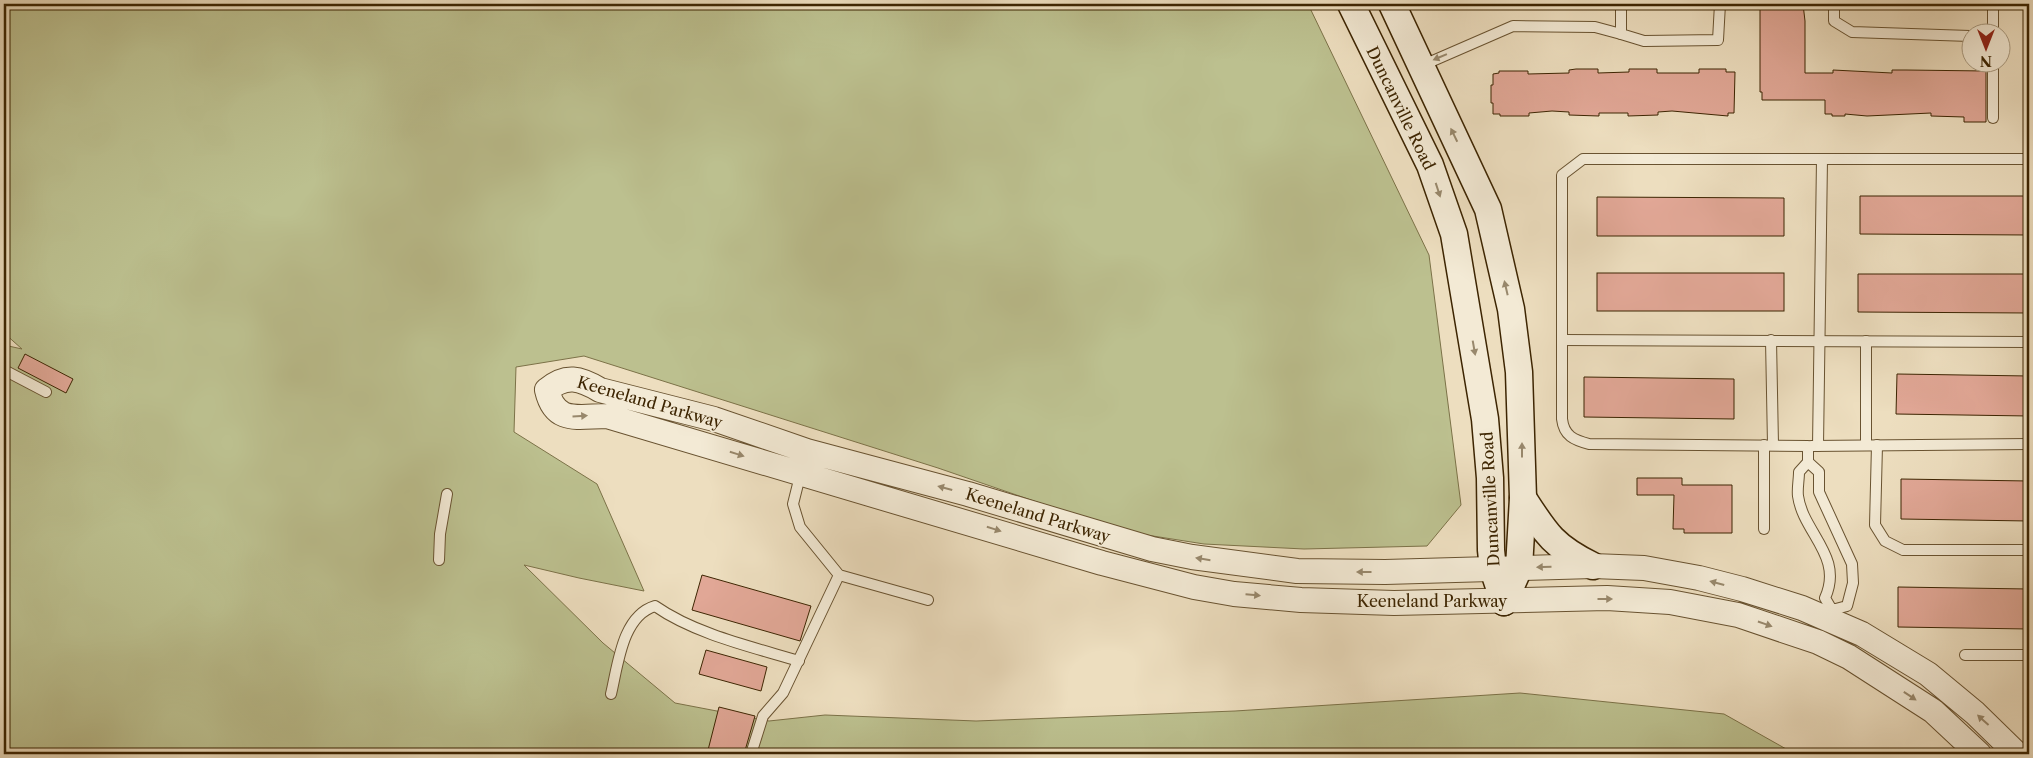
<svg xmlns="http://www.w3.org/2000/svg" width="2033" height="758" viewBox="0 0 2033 758" font-family="'Libre Caslon Text',serif">
<rect width="100%" height="100%" fill="#eddebf"/>
<filter id="stains"><feTurbulence type="fractalNoise" baseFrequency=".004" numOctaves="4"/><feColorMatrix values="0 0 0 0 .2 0 0 0 0 .09 0 0 0 0 .02 0 0 0 .5 -.17"/></filter>
<radialGradient id="worn" r=".72"><stop offset=".6" stop-color="#630" stop-opacity="0"/><stop offset="1" stop-color="#630" stop-opacity=".3"/></radialGradient>
<path fill="#bcc08f" stroke="#7c7248" d="M 4,4 L 1308,4 L 1429,255 L 1461,505 L 1427,546 L 1304,549 L 1204,544 L 1121,531 L 938,468 L 584,356 L 516,367 L 514,432 L 597,484 L 644,591 L 579,578 L 524,565 L 603,643 L 675,703 L 769,721 L 825,715 L 976,721 L 1235,711 L 1520,693 L 1724,714 L 1795,754 L 4,754 L 4,345 L 22,349 L 4,333 Z"/>
<g fill="#e1a796" stroke="#3d2502">
<path d="M 1762,4 L 1803,4 L 1805,21 L 1805,73 L 1833,73 L 1833,70 L 1892,73 L 1892,70 L 1906,70 L 1986,71 L 1986,122 L 1964,122 L 1964,117 L 1931,116 L 1931,113 L 1867,116 L 1845,114 L 1845,116 L 1832,116 L 1832,114 L 1825,114 L 1825,100 L 1762,100 L 1762,92 L 1760,92 L 1760,7 L 1762,7 Z"/>
<path d="M 1576,69 L 1598,69 L 1598,73 L 1629,72 L 1629,69 L 1657,69 L 1657,73 L 1699,73 L 1699,69 L 1726,69 L 1726,72 L 1735,72 L 1734,113 L 1728,113 L 1728,116 L 1672,111 L 1658,112 L 1658,115 L 1628,116 L 1628,113 L 1599,113 L 1599,116 L 1569,115 L 1569,112 L 1552,111 L 1529,113 L 1529,116 L 1500,116 L 1500,114 L 1493,114 L 1493,103 L 1491,103 L 1491,85 L 1493,85 L 1493,74 L 1499,73 L 1499,71 L 1528,71 L 1528,74 L 1569,73 L 1569,70 Z"/>
<path d="M 1860,196 L 2029,196 L 2029,235 L 1860,234 Z"/>
<path d="M 1597,197 L 1784,198 L 1784,236 L 1597,236 Z"/>
<rect x="1597" y="273" width="187" height="38"/>
<path d="M 1858,274 L 2029,274 L 2029,313 L 1858,312 Z"/>
<path d="M 25,354 L 73,379 L 66,393 L 18,368 Z"/>
<path d="M 1897,374 L 2029,376 L 2029,416 L 1896,414 Z"/>
<path d="M 1584,377 L 1734,379 L 1734,419 L 1584,417 Z"/>
<path d="M 1637,478 L 1682,478 L 1682,485 L 1732,485 L 1732,533 L 1684,533 L 1684,529 L 1673,529 L 1674,495 L 1637,495 Z"/>
<path d="M 1901,479 L 2029,481 L 2029,521 L 1901,519 Z"/>
<path d="M 702,575 L 811,606 L 800,641 L 692,610 Z"/>
<path d="M 1898,587 L 2029,589 L 2029,629 L 1898,627 Z"/>
<path d="M 706,650 L 767,667 L 761,691 L 699,674 Z"/>
<path d="M 719,707 L 755,716 L 744,754 L 707,754 Z"/>
</g>
<g fill="none" stroke-linecap="round" stroke-linejoin="round">
<defs>
<g id="service">
<path d="M 1621,4 L 1621,34 L 1644,41 L 1718,40 L 1720,4"/>
<path d="M 1834,4 L 1834,21 L 1852,32 L 1970,36"/>
<path d="M 1993,4 L 1993,32"/>
<path d="M 1993,62 L 1993,118"/>
<path d="M 1421,66 L 1513,26 L 1595,27 L 1621,34"/>
<path d="M 1562,340 L 2029,342"/>
<path d="M 1771,340 L 1773,445"/>
<path d="M 1866,341 L 1866,445"/>
<path d="M 4,370 L 46,392"/>
<path d="M 1764,445 L 1764,529"/>
<path d="M 1877,445 L 1875,525 L 1885,541 L 1903,550 L 2029,550"/>
<path d="M 1811,446 L 2029,444"/>
<path d="M 1818,446 L 1822,159"/>
<path d="M 1808,462 L 1808,446 L 1589,444 C 1574,440 1564,436 1562,419 L 1562,175 L 1583,159 L 2029,159"/>
<path d="M 1808,462 L 1819,472 L 1819,492 L 1852,564 L 1853,583 L 1847,606 L 1832,610 L 1825,598 C 1844,556 1803,533 1798,496 C 1797,489 1799,480 1799,472 Z"/>
<path d="M 801,472 L 793,504 L 800,527 L 839,575 L 928,600"/>
<path d="M 439,560 L 440,534 L 447,494"/>
<path d="M 1965,655 L 2024,655 L 2029,653"/>
<path d="M 611,694 C 618,665 622,616 655,606 C 695,634 752,647 799,661"/>
<path d="M 751,754 L 763,716 L 783,693 L 839,575"/>
</g>
<path id="tertiary" d="M 1979,754 L 1933,711 L 1849,657 L 1818,642 L 1738,615 L 1670,602 L 1607,598 L 1394,603 L 1301,600 L 1234,594 L 1194,587 L 1102,563 L 607,416 C 579,416 555,425 547,390 C 566,374 580,378 600,390 L 714,419 L 807,451 L 968,494 L 1152,549 L 1192,557 L 1297,571 L 1385,572 L 1593,566 L 1644,568 L 1699,578 L 1742,589 L 1802,608 L 1862,634 L 1928,674 L 1975,713 L 2017,754"/>
<g id="secondary">
<path d="M 1351,4 L 1430,165 L 1454,234 L 1485,419 L 1490,478 L 1491,550 L 1493,569 L 1504,602"/>
<path d="M 1392,4 L 1488,209 L 1511,309 L 1519,372 L 1523,498 L 1519,568 L 1504,602"/>
<path d="M 1523,498 C 1546,534 1554,547 1593,566"/>
</g>
</defs>
<use href="#service" stroke="#695331" stroke-width="12"/>
<use href="#tertiary" stroke="#695331" stroke-width="26"/>
<use href="#secondary" stroke="#3d2502" stroke-width="29"/>
<use href="#service" stroke="#f3ead5" stroke-width="10"/>
<use href="#tertiary" stroke="#f3ead5" stroke-width="24"/>
<use href="#secondary" stroke="#f3ead5" stroke-width="26"/>
</g>
<defs><path id="oneway-solid" d="M-6-.8H1V-3.2L6.5 0L1 3.2V.8H-6Z" transform="scale(1.25)"/></defs>
<g fill="#98886c">
<use href="#oneway-solid" transform="translate(1440 57) rotate(157)"/>
<use href="#oneway-solid" transform="translate(1454 135) rotate(-116)"/>
<use href="#oneway-solid" transform="translate(1438 190) rotate(72)"/>
<use href="#oneway-solid" transform="translate(1506 288) rotate(-103)"/>
<use href="#oneway-solid" transform="translate(1474 348) rotate(80)"/>
<use href="#oneway-solid" transform="translate(580 416) rotate(-4)"/>
<use href="#oneway-solid" transform="translate(1522 450) rotate(-90)"/>
<use href="#oneway-solid" transform="translate(737 454) rotate(17)"/>
<use href="#oneway-solid" transform="translate(945 488) rotate(-165)"/>
<use href="#oneway-solid" transform="translate(994 529) rotate(17)"/>
<use href="#oneway-solid" transform="translate(1203 559) rotate(-171)"/>
<use href="#oneway-solid" transform="translate(1544 567) rotate(178)"/>
<use href="#oneway-solid" transform="translate(1364 572) rotate(180)"/>
<use href="#oneway-solid" transform="translate(1717 583) rotate(-165)"/>
<use href="#oneway-solid" transform="translate(1253 595) rotate(5)"/>
<use href="#oneway-solid" transform="translate(1605 599)"/>
<use href="#oneway-solid" transform="translate(1765 624) rotate(19)"/>
<use href="#oneway-solid" transform="translate(1910 696) rotate(34)"/>
<use href="#oneway-solid" transform="translate(1983 720) rotate(-138)"/>
</g>
<g text-anchor="middle" stroke-width="4" stroke-linejoin="round" paint-order="stroke">
<g font-size="16" fill="#3d2502" stroke="#f3ead5">
<text transform="translate(1401 108) rotate(64)" y="6">Duncanville Road</text>
<text transform="translate(650 402) rotate(16)" y="6">Keeneland Parkway</text>
<text transform="translate(1490 499) rotate(-93)" y="6">Duncanville Road</text>
<text transform="translate(1038 515) rotate(17)" y="6">Keeneland Parkway</text>
<text x="1432" y="607">Keeneland Parkway</text>
</g>
</g>
<rect width="2033" height="758" fill="none" stroke="#eddebf" stroke-width="20"/>
<rect x="5" y="5" width="2023" height="748" fill="none" stroke="#3d2502" stroke-width="2.5"/>
<rect x="10" y="10" width="2013" height="738" fill="none" stroke="#3d2502"/>
<g transform="translate(1986 48) rotate(180)"><circle r="24" fill="#f3ead5" stroke="#aa9b81"/>
<path d="M0-4L9 19L0 12L-9 19Z" fill="#8f2418"/>
<text y="-8" font-size="14" font-weight="bold" text-anchor="middle" fill="#3d2502">N</text>
</g>
<rect width="100%" height="100%" filter="url(#stains)"/>
<rect width="100%" height="100%" fill="url(#worn)"/>
</svg>
